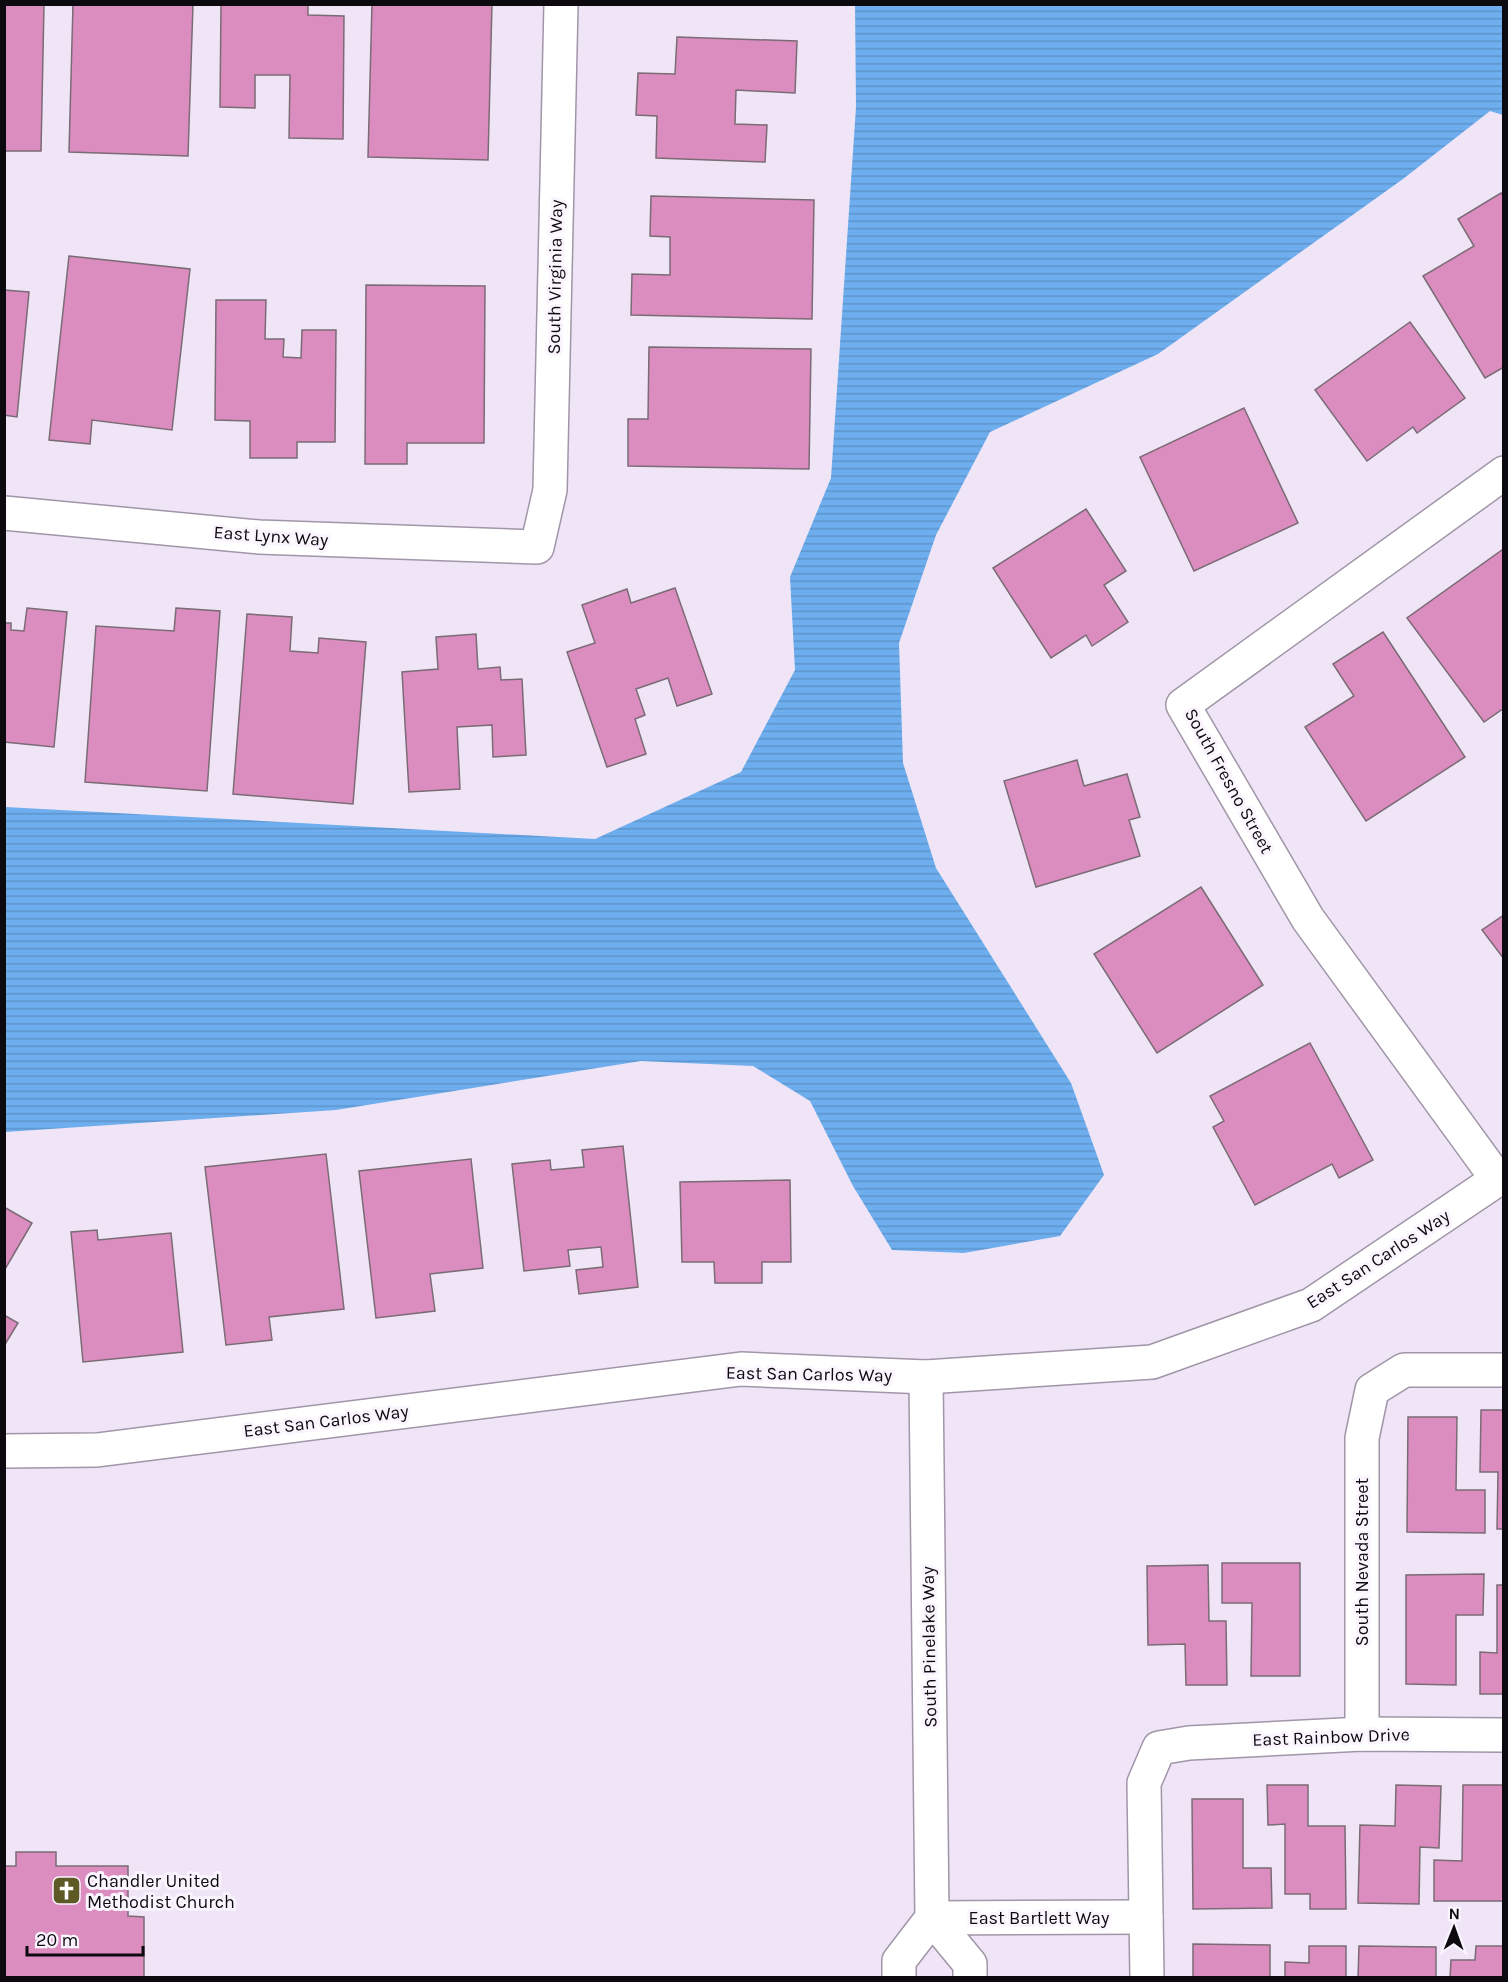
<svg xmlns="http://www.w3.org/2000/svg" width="1508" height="1982" viewBox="0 0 1508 1982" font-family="Karla,sans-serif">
<defs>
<pattern id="water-rules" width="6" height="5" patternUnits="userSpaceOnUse" patternTransform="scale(1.5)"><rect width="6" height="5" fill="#6eaeee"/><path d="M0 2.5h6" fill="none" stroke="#5e94cb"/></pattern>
</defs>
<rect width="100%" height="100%" fill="#efe5f7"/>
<path fill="url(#water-rules)" d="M 855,5 L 1503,5 L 1503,115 L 1490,111 L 1403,179 L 1158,354 L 990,432 L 936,535 L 899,643 L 903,763 L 936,868 L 1071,1083 L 1104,1175 L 1060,1236 L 964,1253 L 892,1250 L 853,1186 L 810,1101 L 753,1066 L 641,1061 L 336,1110 L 5,1132 L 5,807 L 595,839 L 741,772 L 795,670 L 790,577 L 831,478 L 856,107 Z"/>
<g fill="#dc8dc0" stroke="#7b6b75" stroke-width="1.5">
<path d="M 4,4 L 44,4 L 41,151 L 4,151 Z"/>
<path d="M 73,4 L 193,4 L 188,156 L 69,152 Z"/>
<path d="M 221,4 L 308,4 L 308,15 L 344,16 L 343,139 L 289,138 L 290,75 L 255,75 L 255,108 L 220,107 Z"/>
<path d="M 372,4 L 492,4 L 488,160 L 368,157 Z"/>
<path d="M 677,37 L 797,41 L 795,93 L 736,90 L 735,124 L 767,125 L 765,162 L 656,158 L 657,116 L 636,115 L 638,73 L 675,74 Z"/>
<path d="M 1501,193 L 1504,196 L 1504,367 L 1485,378 L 1423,276 L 1474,246 L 1458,219 Z"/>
<path d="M 651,196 L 814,200 L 812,319 L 631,315 L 632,274 L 670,275 L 670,237 L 650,236 Z"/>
<path d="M 69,256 L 190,269 L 172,430 L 92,420 L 90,444 L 49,440 Z"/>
<path d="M 366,285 L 485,286 L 484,443 L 407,443 L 407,464 L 365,464 Z"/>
<path d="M 4,290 L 29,292 L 17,417 L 4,415 Z"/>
<path d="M 216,300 L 266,300 L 265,339 L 284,339 L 283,357 L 301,358 L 302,330 L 336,330 L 335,442 L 297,442 L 297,458 L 250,458 L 250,421 L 215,420 Z"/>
<path d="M 1410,322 L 1465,398 L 1417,433 L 1413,427 L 1367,461 L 1315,390 Z"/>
<path d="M 649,347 L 811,349 L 809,469 L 628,466 L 628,419 L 648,419 Z"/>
<path d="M 1244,408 L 1298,523 L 1194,571 L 1140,457 Z"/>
<path d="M 1086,509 L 1126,571 L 1104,585 L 1128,622 L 1092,646 L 1086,635 L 1051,658 L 993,568 Z"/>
<path d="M 1502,550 L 1504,552 L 1504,708 L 1484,722 L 1407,618 Z"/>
<path d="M 675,588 L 712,694 L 677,706 L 668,678 L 636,689 L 645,715 L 635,719 L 646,754 L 607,767 L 567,652 L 595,643 L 582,605 L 627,589 L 631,603 Z"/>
<path d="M 27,608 L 67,612 L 54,747 L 4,742 L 4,623 L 11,623 L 11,630 L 24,631 Z"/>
<path d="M 176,608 L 220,611 L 207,791 L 85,782 L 96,626 L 174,631 Z"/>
<path d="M 247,614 L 292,617 L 290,651 L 318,653 L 319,638 L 366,642 L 353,804 L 233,794 Z"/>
<path d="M 1383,632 L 1465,757 L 1366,821 L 1305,727 L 1354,696 L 1333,664 Z"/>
<path d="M 476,634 L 478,669 L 500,667 L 501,680 L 522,679 L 526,755 L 493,757 L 492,725 L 457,727 L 460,789 L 409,792 L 402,672 L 438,669 L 436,637 Z"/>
<path d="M 1077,760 L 1084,786 L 1127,774 L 1140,817 L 1129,820 L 1140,856 L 1036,887 L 1004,781 Z"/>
<path d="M 1201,887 L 1263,985 L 1157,1053 L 1094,954 Z"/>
<path d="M 1504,915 L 1504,959 L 1482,930 Z"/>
<path d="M 1310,1043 L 1373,1160 L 1339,1178 L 1332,1164 L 1255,1205 L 1213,1127 L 1224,1121 L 1210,1096 Z"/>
<path d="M 623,1146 L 638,1287 L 579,1294 L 576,1270 L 603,1267 L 601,1247 L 568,1250 L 570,1266 L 524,1271 L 512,1164 L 550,1160 L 551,1170 L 584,1167 L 582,1150 Z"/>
<path d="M 326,1154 L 344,1309 L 269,1317 L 272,1340 L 226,1345 L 205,1167 Z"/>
<path d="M 471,1159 L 483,1268 L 430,1274 L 435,1311 L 376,1318 L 359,1171 Z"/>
<path d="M 790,1180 L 791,1262 L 762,1262 L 762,1283 L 715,1283 L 714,1262 L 682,1262 L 680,1182 Z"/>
<path d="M 4,1207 L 32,1223 L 4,1271 Z"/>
<path d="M 97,1230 L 98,1240 L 171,1233 L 183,1352 L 83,1362 L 71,1232 Z"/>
<path d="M 4,1315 L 18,1323 L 4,1346 Z"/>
<path d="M 1481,1410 L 1504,1410 L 1504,1529 L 1497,1529 L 1498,1472 L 1480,1472 Z"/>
<path d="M 1408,1417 L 1457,1417 L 1456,1490 L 1485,1490 L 1485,1533 L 1407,1532 Z"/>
<path d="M 1222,1563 L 1300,1563 L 1300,1676 L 1251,1676 L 1252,1603 L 1222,1603 Z"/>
<path d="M 1208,1565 L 1209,1621 L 1226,1621 L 1227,1685 L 1186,1685 L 1185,1644 L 1148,1645 L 1147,1566 Z"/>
<path d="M 1484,1574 L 1483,1615 L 1456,1615 L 1456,1685 L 1406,1684 L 1406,1575 Z"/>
<path d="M 1497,1585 L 1504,1585 L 1504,1694 L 1480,1694 L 1480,1652 L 1497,1653 Z"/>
<path d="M 1267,1785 L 1308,1785 L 1308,1826 L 1345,1826 L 1346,1909 L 1310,1909 L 1310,1894 L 1285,1894 L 1285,1824 L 1268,1825 Z"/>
<path d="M 1396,1785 L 1441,1786 L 1439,1848 L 1420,1847 L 1419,1904 L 1358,1903 L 1360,1825 L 1395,1826 Z"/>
<path d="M 1463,1785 L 1504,1785 L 1504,1901 L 1434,1901 L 1434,1860 L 1462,1861 Z"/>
<path d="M 1192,1799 L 1243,1799 L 1243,1868 L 1271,1868 L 1272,1908 L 1193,1909 Z"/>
<path d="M 16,1852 L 56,1852 L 56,1866 L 128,1866 L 128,1916 L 144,1917 L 144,1978 L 4,1978 L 4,1866 L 16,1866 Z"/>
<path d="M 1193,1944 L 1270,1945 L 1270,1978 L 1193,1978 Z"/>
<path d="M 1309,1946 L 1346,1946 L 1346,1978 L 1285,1978 L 1285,1962 L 1309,1963 Z"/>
<path d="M 1359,1946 L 1436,1947 L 1436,1978 L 1358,1978 Z"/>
<path d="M 1476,1946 L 1504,1946 L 1504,1978 L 1450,1978 L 1451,1960 L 1475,1960 Z"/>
</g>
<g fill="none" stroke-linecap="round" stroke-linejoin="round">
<defs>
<g id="minor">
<path d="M 4,513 L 259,537 L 537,547 L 550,490 L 561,4"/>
<path d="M 1498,1180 L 1308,919 L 1183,705 L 1504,473"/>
<path d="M 4,1451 L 97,1450 L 741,1369 L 926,1377 L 1152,1362 L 1311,1305 L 1504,1175"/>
<path d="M 1362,1734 L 1362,1438 L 1372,1390 L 1404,1370 L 1504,1370"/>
<path d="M 932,1918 L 1146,1917"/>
<path d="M 932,1918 L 970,1964 L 970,1978"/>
<path d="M 899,1978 L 899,1961 L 932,1918 L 926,1377"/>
<path d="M 1147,1978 L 1144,1783 L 1159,1748 L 1189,1743 L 1362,1734 L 1504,1735"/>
</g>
</defs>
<use href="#minor" stroke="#a096a7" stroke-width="36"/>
<use href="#minor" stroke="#fff" stroke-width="33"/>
</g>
<defs>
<symbol id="church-square" viewBox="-11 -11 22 22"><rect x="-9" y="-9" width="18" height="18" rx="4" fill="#5f5925" stroke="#faf4ff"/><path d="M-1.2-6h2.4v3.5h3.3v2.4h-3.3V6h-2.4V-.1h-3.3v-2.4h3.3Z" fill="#fff"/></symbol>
</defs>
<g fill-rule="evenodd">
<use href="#church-square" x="50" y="1874" width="33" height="33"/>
</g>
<g text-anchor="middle" stroke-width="6" stroke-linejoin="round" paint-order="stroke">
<g font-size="18" fill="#0d0a0f" stroke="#faf4ff">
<text transform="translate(555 277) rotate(-89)" y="6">South Virginia Way</text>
<text transform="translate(271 536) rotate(4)" y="6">East Lynx Way</text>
<text transform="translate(1229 781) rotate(61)" y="6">South Fresno Street</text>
<text transform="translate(1378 1259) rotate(-33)" y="6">East San Carlos Way</text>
<text transform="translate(809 1374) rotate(1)" y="6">East San Carlos Way</text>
<text transform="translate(326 1421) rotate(-7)" y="6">East San Carlos Way</text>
<text transform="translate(1362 1562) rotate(-90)" y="6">South Nevada Street</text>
<text transform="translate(929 1647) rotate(-91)" y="6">South Pinelake Way</text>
<text transform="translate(1331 1737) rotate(-2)" y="6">East Rainbow Drive</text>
<text x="1039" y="1924">East Bartlett Way</text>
</g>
<g font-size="18" fill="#0d0a0f" stroke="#faf4ff" text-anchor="start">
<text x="87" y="1887">Chandler United<tspan x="87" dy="21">Methodist Church</tspan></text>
</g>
</g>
<rect width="1508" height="1982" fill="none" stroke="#0d0a0f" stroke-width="12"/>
<g transform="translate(1454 1928) rotate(1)" stroke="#faf4ff" stroke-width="4.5" paint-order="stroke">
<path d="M0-4.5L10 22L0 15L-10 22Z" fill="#0d0a0f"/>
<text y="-9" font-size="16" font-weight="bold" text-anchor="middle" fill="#0d0a0f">N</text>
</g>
<path d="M27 1946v9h116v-9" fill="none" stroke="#0d0a0f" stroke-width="3"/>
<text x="36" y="1946" font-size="18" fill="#0d0a0f" stroke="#faf4ff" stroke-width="4.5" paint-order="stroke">20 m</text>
</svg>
